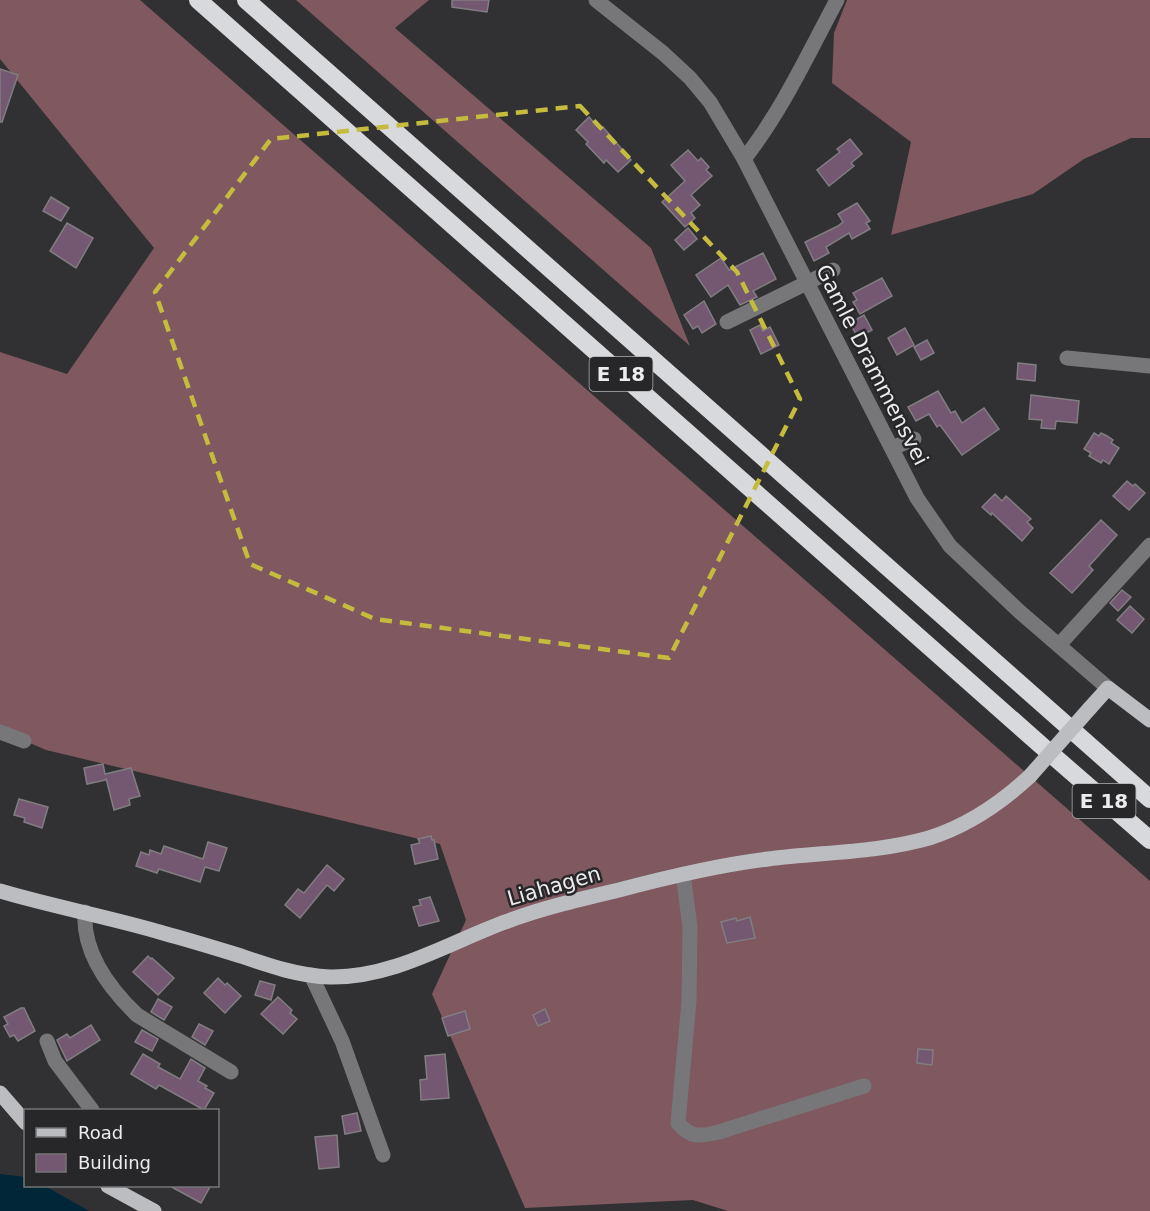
<svg xmlns="http://www.w3.org/2000/svg" width="1150" height="1211" viewBox="0 0 1150 1211" font-family="'DejaVu Sans',sans-serif">
<rect width="100%" height="100%" fill="#313133"/>
<g fill="#7f5860">
<path d="M 0,0 L 140,0 L 1150,881 L 1150,1211 L 728,1211 L 693,1200 L 525,1208 L 432,994 L 466,920 L 440,844 L 46,750 L 0,730 L 0,352 L 67,374 L 154,248 L 0,59 Z"/>
<path d="M 296,0 L 429,0 L 395,28 L 651,248 L 690,346 Z"/>
<path d="M 847,0 L 1150,0 L 1150,138 L 1131,138 L 1084,159 L 1033,194 L 891,235 L 911,142 L 832,83 L 834,33 Z"/>
</g>
<path fill="#002637" d="M 0,1174 L 25,1177 L 26,1186 L 45,1186 L 89,1211 L 0,1211 Z"/>
<g fill="#745770" stroke="#807e80" stroke-width="1.5">
<path d="M 452,0 L 489,0 L 487,12 L 452,7 Z"/>
<path d="M 0,69 L 18,75 L 2,122 L 0,122 Z"/>
<path d="M 589,117 L 600,129 L 603,127 L 631,160 L 618,172 L 606,160 L 604,163 L 586,144 L 588,142 L 576,130 Z"/>
<path d="M 850,139 L 862,154 L 851,163 L 854,166 L 829,186 L 817,170 L 840,152 L 837,149 Z"/>
<path d="M 688,150 L 698,161 L 701,158 L 709,167 L 706,170 L 712,176 L 691,195 L 700,205 L 691,213 L 695,218 L 685,227 L 662,202 L 685,181 L 671,165 Z"/>
<path d="M 51,197 L 69,208 L 61,221 L 43,211 Z"/>
<path d="M 857,203 L 870,221 L 866,223 L 870,229 L 852,239 L 849,233 L 826,247 L 829,253 L 814,261 L 805,242 L 838,226 L 843,222 L 838,214 Z"/>
<path d="M 67,223 L 93,238 L 76,268 L 50,251 Z"/>
<path d="M 688,228 L 697,239 L 684,250 L 675,240 Z"/>
<path d="M 763,253 L 776,279 L 753,291 L 757,297 L 740,305 L 728,285 L 711,297 L 696,275 L 721,258 L 729,270 Z"/>
<path d="M 882,278 L 892,296 L 860,314 L 853,302 L 857,300 L 853,293 Z"/>
<path d="M 704,301 L 716,324 L 702,333 L 698,326 L 693,329 L 684,315 Z"/>
<path d="M 864,315 L 872,330 L 858,338 L 850,323 Z"/>
<path d="M 760,325 L 763,331 L 770,327 L 779,345 L 761,354 L 750,330 Z"/>
<path d="M 905,328 L 914,345 L 897,355 L 888,338 Z"/>
<path d="M 927,340 L 934,353 L 921,360 L 914,347 Z"/>
<path d="M 1018,363 L 1036,365 L 1035,381 L 1017,379 Z"/>
<path d="M 938,391 L 951,413 L 955,411 L 962,423 L 984,408 L 999,429 L 962,455 L 940,425 L 937,427 L 929,414 L 916,421 L 908,407 Z"/>
<path d="M 1031,395 L 1079,401 L 1077,423 L 1056,421 L 1055,429 L 1041,428 L 1042,420 L 1029,419 Z"/>
<path d="M 1094,433 L 1099,436 L 1101,433 L 1107,436 L 1113,440 L 1111,443 L 1119,448 L 1109,464 L 1103,460 L 1101,463 L 1089,456 L 1091,453 L 1084,449 Z"/>
<path d="M 1127,481 L 1133,486 L 1135,484 L 1145,493 L 1129,510 L 1113,496 Z"/>
<path d="M 995,494 L 1002,501 L 1006,496 L 1031,519 L 1027,522 L 1033,528 L 1022,541 L 992,513 L 991,515 L 982,507 Z"/>
<path d="M 1101,520 L 1117,535 L 1089,566 L 1093,570 L 1072,593 L 1050,573 Z"/>
<path d="M 1122,590 L 1131,597 L 1118,611 L 1110,603 Z"/>
<path d="M 1130,606 L 1144,619 L 1132,633 L 1117,620 Z"/>
<path d="M 103,764 L 105,774 L 131,768 L 140,796 L 129,799 L 130,805 L 114,810 L 106,778 L 106,780 L 87,784 L 84,768 Z"/>
<path d="M 19,799 L 48,807 L 42,828 L 24,822 L 25,818 L 14,815 Z"/>
<path d="M 431,836 L 432,840 L 434,840 L 438,859 L 415,864 L 411,845 L 420,843 L 418,839 Z"/>
<path d="M 208,842 L 227,848 L 219,871 L 205,867 L 200,882 L 159,869 L 157,873 L 136,866 L 141,852 L 149,855 L 150,850 L 161,854 L 164,846 L 203,859 Z"/>
<path d="M 327,865 L 344,879 L 334,891 L 327,885 L 300,918 L 285,905 L 298,889 L 304,893 Z"/>
<path d="M 430,897 L 439,921 L 419,926 L 413,907 L 421,905 L 419,900 Z"/>
<path d="M 750,917 L 755,938 L 727,943 L 721,922 L 736,918 L 737,921 Z"/>
<path d="M 148,956 L 151,959 L 152,958 L 174,978 L 158,995 L 133,972 Z"/>
<path d="M 218,978 L 225,985 L 227,983 L 241,996 L 225,1013 L 204,993 Z"/>
<path d="M 260,981 L 275,985 L 271,1000 L 255,995 Z"/>
<path d="M 278,997 L 292,1010 L 290,1013 L 297,1019 L 283,1034 L 261,1014 Z"/>
<path d="M 158,999 L 172,1007 L 164,1020 L 151,1012 Z"/>
<path d="M 21,1008 L 24,1008 L 35,1031 L 18,1041 L 14,1035 L 10,1037 L 4,1026 L 8,1024 L 4,1017 Z"/>
<path d="M 545,1009 L 550,1021 L 538,1026 L 533,1015 Z"/>
<path d="M 465,1011 L 470,1029 L 448,1036 L 442,1018 Z"/>
<path d="M 199,1024 L 213,1031 L 205,1045 L 192,1037 Z"/>
<path d="M 91,1025 L 100,1040 L 67,1061 L 57,1040 L 67,1034 L 70,1038 Z"/>
<path d="M 142,1030 L 158,1039 L 152,1051 L 135,1042 Z"/>
<path d="M 918,1049 L 933,1050 L 932,1065 L 917,1063 Z"/>
<path d="M 143,1054 L 160,1064 L 158,1067 L 180,1079 L 191,1059 L 205,1068 L 198,1081 L 207,1086 L 205,1088 L 214,1093 L 204,1110 L 159,1085 L 156,1089 L 131,1074 Z"/>
<path d="M 445,1054 L 449,1098 L 421,1100 L 420,1080 L 427,1079 L 425,1056 Z"/>
<path d="M 357,1113 L 361,1131 L 345,1134 L 342,1116 Z"/>
<path d="M 337,1135 L 339,1167 L 319,1169 L 315,1137 Z"/>
<path d="M 168,1185 L 211,1185 L 201,1203 Z"/>
</g>
<g fill="none" stroke-linecap="round" stroke-linejoin="round">
<g stroke="#777779" stroke-width="15">
<path d="M 596,0 L 663,53 L 690,78 L 710,102 L 744,159 L 917,498 L 950,546 L 1020,612 L 1108,688"/>
<path d="M 744,159 C 782,111 808,54 837,0"/>
<path d="M 727,322 L 833,270"/>
<path d="M 1067,358 L 1150,366"/>
<path d="M 892,448 L 914,439"/>
<path d="M 1059,645 L 1150,545"/>
<path d="M 0,732 L 24,741"/>
<path d="M 683,874 L 690,927 L 689,1001 L 678,1123 C 692,1139 700,1136 719,1132 L 864,1086"/>
<path d="M 85,912 C 82,953 109,988 137,1015 L 231,1072"/>
<path d="M 311,975 L 342,1041 L 383,1155"/>
<path d="M 47,1041 L 55,1061 L 92,1110"/>
</g>
<g stroke="#bcbdc0" stroke-width="15">
<path d="M 1090,708 L 1108,688 L 1150,720"/>
<path d="M 0,891 C 54,907 109,917 163,933 C 189,940 215,948 241,956 C 270,966 299,976 330,977 C 393,978 448,943 505,922 C 542,908 581,899 619,890 C 668,877 718,865 768,859 C 822,852 876,853 929,838 C 967,826 1001,803 1030,776"/>
<path d="M 0,1093 L 26,1123"/>
<path d="M 108,1186 L 154,1211"/>
</g>
<g stroke="#d8d9dc" stroke-width="18">
<path d="M 198,0 L 1043,747 L 1150,840"/>
<path d="M 246,0 L 1150,799"/>
</g>
<path stroke="#bcbdc0" stroke-width="15" d="M 1030,776 L 1090,708"/>
</g>
<path fill="none" stroke="#c5bc3d" stroke-width="4.5" stroke-dasharray="12 8" stroke-linejoin="round" d="M 580,106 L 737,272 L 800,399 L 669,658 L 375,619 L 250,564 L 155,292 L 271,139 Z"/>
<g text-anchor="middle" stroke-width="5" stroke-linejoin="round" paint-order="stroke">
<g fill="#272729" stroke="#b1b0b2" stroke-width="1.5">
<rect x="589.5" y="357" width="63" height="34" rx="4.5"/>
<rect x="1072.5" y="784" width="63" height="34" rx="4.5"/>
</g>
<g font-size="20" font-weight="bold" fill="#ecebed">
<text x="621" y="381">E 18</text>
<text x="1104" y="808">E 18</text>
</g>
<g font-size="21" fill="#ecebed" stroke="#272729">
<text transform="translate(872 365) rotate(63)" y="7">Gamle Drammensvei</text>
<text transform="translate(554 886) rotate(-16)" y="7">Liahagen</text>
</g>
</g>
<rect x="24" y="1109" width="195" height="78" fill="#272729" stroke="#767577" stroke-width="1.5"/>
<rect x="36" y="1128" width="30" height="9" fill="#bcbdc0" stroke="#767577" stroke-width="1.5"/>
<text x="78" y="1139" font-size="18" fill="#ecebed">Road</text>
<rect x="36" y="1154" width="30" height="18" fill="#745770" stroke="#767577" stroke-width="1.5"/>
<text x="78" y="1169" font-size="18" fill="#ecebed">Building</text>
</svg>
